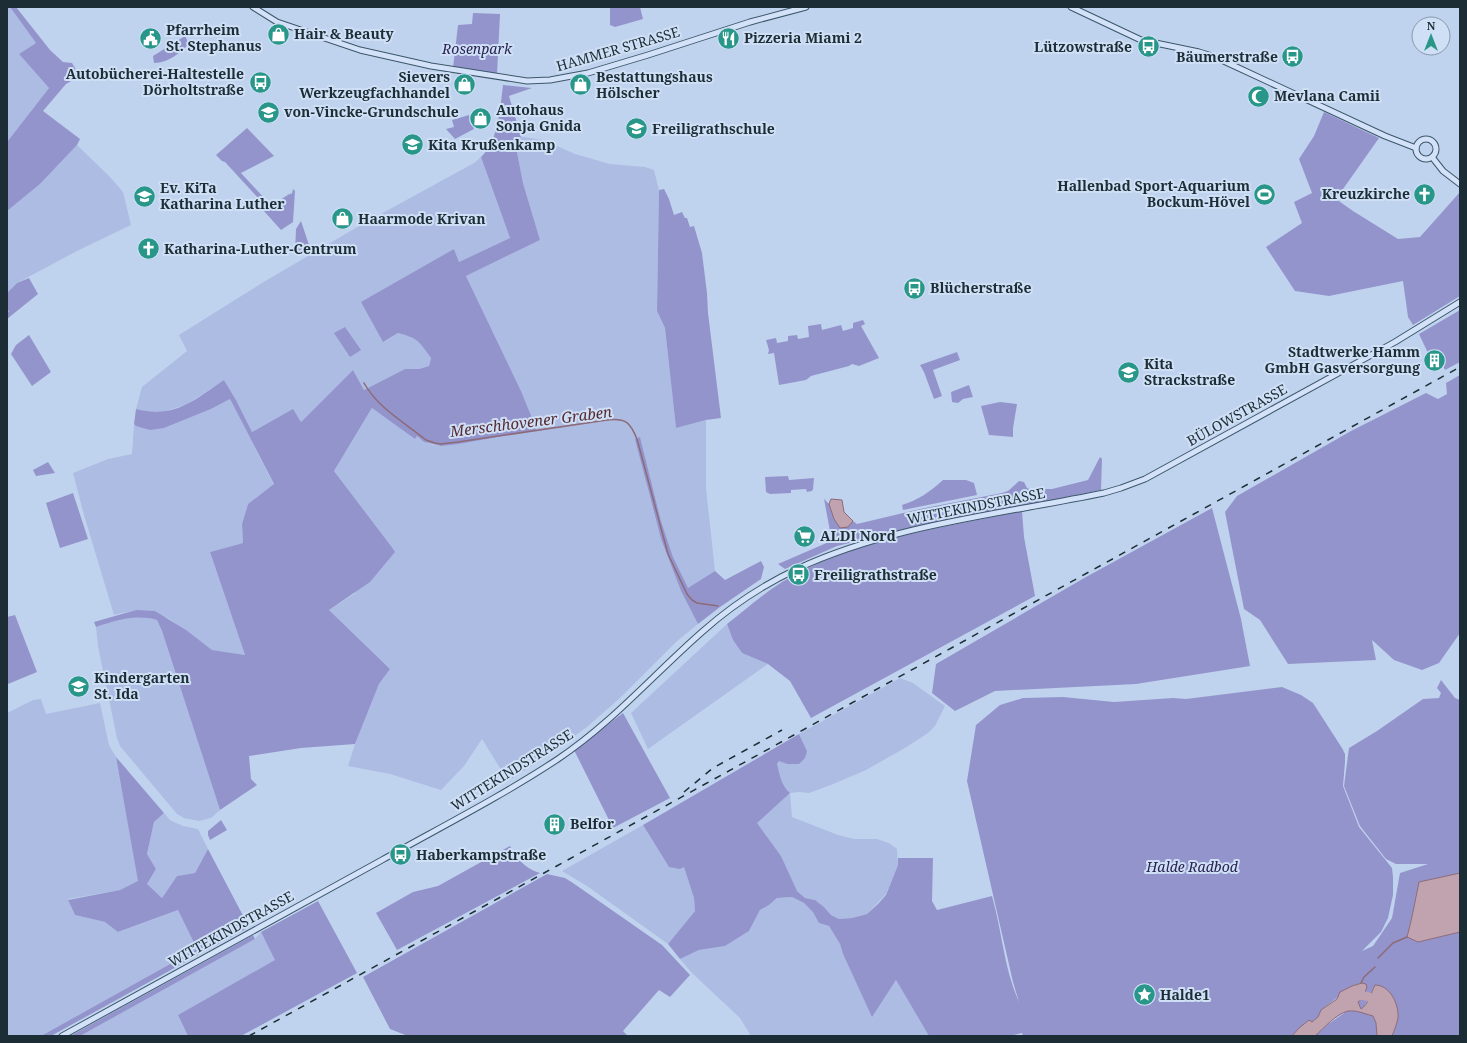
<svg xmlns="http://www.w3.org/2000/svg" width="1467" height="1043" viewBox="0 0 1467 1043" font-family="'Noto Serif',serif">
<rect width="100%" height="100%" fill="#c0d3ee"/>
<g fill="#adbce3">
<path d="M 10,7 L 36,43 L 19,54 L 49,88 L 7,142 L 7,9 Z"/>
<path d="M 517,136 L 543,140 L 575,154 L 610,164 L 645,167 L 654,170 L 659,190 L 657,311 L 665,328 L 676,428 L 706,420 L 706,488 L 715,571 L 688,589 L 673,557 L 661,521 L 640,438 L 647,486 L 661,539 L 681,591 L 698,624 L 676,642 L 620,698 L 587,727 L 541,760 L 508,781 L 482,739 L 464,766 L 441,790 L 390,774 L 348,766 L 355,744 L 379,684 L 390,669 L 329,610 L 354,594 L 391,546 L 334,471 L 373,407 L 415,439 L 417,436 L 424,442 L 433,445 L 441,446 L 535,426 L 521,391 L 466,276 L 540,240 L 523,183 L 514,137 Z"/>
<path d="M 77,145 L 110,177 L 123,192 L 131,225 L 77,251 L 17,283 L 7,293 L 7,211 L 40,184 Z"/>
<path d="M 481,157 L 510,238 L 459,262 L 454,249 L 384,342 L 398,333 L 411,336 L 419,340 L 431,358 L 429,366 L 419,369 L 405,369 L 364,390 L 353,370 L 301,422 L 293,410 L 252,432 L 236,400 L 224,380 L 186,405 L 162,412 L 143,411 L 136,409 L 142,387 L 187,351 L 179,335 L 262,283 L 359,226 L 474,163 Z"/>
<path d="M 230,399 L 274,485 L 248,504 L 242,524 L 243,543 L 210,552 L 245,655 L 212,650 L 168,618 L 136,610 L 114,615 L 84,515 L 73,473 L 108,459 L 132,454 L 134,424 L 136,426 L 164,428 L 211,409 Z"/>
<path d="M 143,617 L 157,620 L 162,631 L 220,810 L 211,818 L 199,821 L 184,818 L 177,814 L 120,746 L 117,738 L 98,646 L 96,627 L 123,618 Z"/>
<path d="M 727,624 L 733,640 L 742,653 L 768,664 L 648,749 L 631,713 Z"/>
<path d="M 900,678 L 913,683 L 945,706 L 935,726 L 928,733 L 905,748 L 866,770 L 831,785 L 809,793 L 799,792 L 790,793 L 792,817 L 838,835 L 854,839 L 877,839 L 889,843 L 897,849 L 898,865 L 886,894 L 867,914 L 852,918 L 839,919 L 831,915 L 824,907 L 815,900 L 805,898 L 795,889 L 781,856 L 756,823 L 790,793 L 785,788 L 781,780 L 777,764 L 779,761 L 787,764 L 807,751 L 799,734 Z"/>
<path d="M 41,699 L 46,714 L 100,703 L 109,745 L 116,757 L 139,881 L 120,890 L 68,899 L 71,907 L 75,915 L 105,922 L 119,932 L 178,910 L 197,949 L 41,1036 L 7,1036 L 7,713 L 33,700 Z"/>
<path d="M 164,813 L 170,820 L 183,826 L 198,829 L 208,849 L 195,873 L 177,876 L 162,898 L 147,884 L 156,869 L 147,854 L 154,822 Z"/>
<path d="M 643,825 L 669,867 L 684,866 L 694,898 L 695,911 L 668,944 L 587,886 L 562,871 Z"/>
<path d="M 792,897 L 804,903 L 814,912 L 819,923 L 829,926 L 840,944 L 843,954 L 872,1016 L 896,980 L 929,1036 L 751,1036 L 740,1018 L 692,973 L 680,959 L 699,950 L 725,946 L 749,931 L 760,910 L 769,905 L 777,898 Z"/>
<path d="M 261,932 L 276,960 L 178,1015 L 188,1036 L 80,1036 L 255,939 Z"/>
</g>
<g fill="#9494cc">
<path d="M 10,7 L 16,7 L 50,50 L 63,62 L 72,63 L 80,76 L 66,84 L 43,111 L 80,139 L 77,145 L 40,184 L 7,211 L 7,142 L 49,88 L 19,54 L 36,43 Z"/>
<path d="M 610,7 L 640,7 L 643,19 L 615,27 L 610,25 Z"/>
<path d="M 473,13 L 500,14 L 497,75 L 453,68 L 458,25 L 472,24 Z"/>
<path d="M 185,36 L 189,44 C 179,53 169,63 154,63 L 153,56 Z"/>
<path d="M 503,85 L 532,88 L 509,96 L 521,137 L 514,137 L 523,183 L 540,240 L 466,276 L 521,391 L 532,418 L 536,430 L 458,444 L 441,446 L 424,442 L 417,436 L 415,439 L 372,408 L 334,471 L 391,546 L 395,552 L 370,582 L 329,610 L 390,669 L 379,684 L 355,744 L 301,748 L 249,756 L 251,779 L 257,785 L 220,810 L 162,631 L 157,620 C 134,614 118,620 96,627 L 94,622 L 136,610 L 155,611 L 186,630 L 212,650 L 245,655 L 210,552 L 243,543 L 242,524 L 248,504 L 274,484 L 230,399 L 211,409 L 164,428 L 150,430 L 136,426 L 134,424 L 136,409 C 175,419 194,400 224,380 L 236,400 L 252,432 L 293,409 L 301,422 L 353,370 L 364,390 L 405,369 L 419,369 L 429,366 L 431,358 C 419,341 418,338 398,333 L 383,342 L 361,302 L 454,249 L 459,262 L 510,238 L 481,157 C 499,140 500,108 503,85 Z"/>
<path d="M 1324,112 L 1379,138 L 1336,199 L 1353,211 L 1398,239 L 1420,237 L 1460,192 L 1460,296 L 1413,325 L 1408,317 L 1403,281 L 1329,296 L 1295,291 L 1266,247 L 1302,223 L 1294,202 L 1312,193 L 1299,159 L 1314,136 Z"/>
<path d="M 469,115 L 474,129 L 455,139 L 446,129 L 454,127 L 452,120 Z"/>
<path d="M 247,128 L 274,156 L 241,173 L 267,201 L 260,200 L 225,162 L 222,161 L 216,155 Z"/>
<path d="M 293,189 L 295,191 L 293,222 L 281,230 L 263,210 L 275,203 L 278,198 L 277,200 L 279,201 L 286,196 L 287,196 L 288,194 L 290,195 L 290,193 L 292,194 Z"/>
<path d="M 664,189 L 669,199 L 674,215 L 682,212 L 685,218 L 687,218 L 690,227 L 694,226 L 702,253 L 707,293 L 708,313 L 721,418 L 706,420 L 676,428 L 665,328 L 657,311 L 659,190 Z"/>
<path d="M 301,221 L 309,245 L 295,253 L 296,229 Z"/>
<path d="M 29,278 L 38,294 L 7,319 L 7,313 L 9,311 L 7,309 L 7,293 L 17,283 Z"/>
<path d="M 1460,310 L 1460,362 L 1445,370 L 1436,350 L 1428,353 L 1419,334 Z"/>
<path d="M 863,320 L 865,324 L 861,326 L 879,358 L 859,366 L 852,364 L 849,366 L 811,376 L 806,380 L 779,385 L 774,353 L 768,354 L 769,350 L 766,340 L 776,338 L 777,343 L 788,341 L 788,336 L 797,335 L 798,339 L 809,337 L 808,326 L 821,324 L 822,330 L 841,325 L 843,331 L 853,328 L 853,323 Z"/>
<path d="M 345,327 L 361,350 L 350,357 L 334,333 Z"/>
<path d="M 29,335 L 51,372 L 32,386 L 11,354 L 16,345 Z"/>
<path d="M 957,352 L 960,360 L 933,370 L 942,396 L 934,399 L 924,372 L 920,365 Z"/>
<path d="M 1460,375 L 1460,633 L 1439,663 L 1422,670 L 1394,660 L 1372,640 L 1376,660 L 1288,664 L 1260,620 L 1244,609 L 1225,512 L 1237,496 L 1351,431 L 1426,393 L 1438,399 L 1447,394 L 1446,383 Z"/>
<path d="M 969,385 L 973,397 L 963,399 L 958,403 L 952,402 L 951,392 Z"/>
<path d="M 1000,402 L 1017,404 L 1013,428 L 1013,437 L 989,435 L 981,406 Z"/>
<path d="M 640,437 L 661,521 L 673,557 L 688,588 L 715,571 L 725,580 L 761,561 L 764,567 L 761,579 L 720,607 L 698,624 L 681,591 L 661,539 L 635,439 Z"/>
<path d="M 1100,457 L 1102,459 L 1101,490 L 1043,502 L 1041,489 L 1052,489 L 1088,480 Z"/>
<path d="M 48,462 L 55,473 L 36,476 L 33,470 Z"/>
<path d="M 788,476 L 789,480 L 814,478 L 813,489 L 812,491 L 807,492 L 806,489 L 791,490 L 791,493 L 770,494 L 766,492 L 765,477 Z"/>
<path d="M 943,480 L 966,480 L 974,483 L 977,495 L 903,510 L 902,505 C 918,500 930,492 943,480 Z"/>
<path d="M 1019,481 L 1024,482 L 1027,488 L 1037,492 L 1039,503 L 934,523 L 837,546 L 785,569 L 778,564 L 838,538 L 830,531 L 824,499 L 829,504 L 834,519 L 848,527 L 853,521 L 857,524 L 920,509 L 1002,493 L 1008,491 Z"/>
<path d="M 73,493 L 88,539 L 60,548 L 46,503 Z"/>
<path d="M 1212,508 L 1241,619 L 1250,666 L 1136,684 L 995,691 L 955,711 L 932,693 L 936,664 L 1086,577 Z"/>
<path d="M 1022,511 L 1024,537 L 1035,596 L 811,718 L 790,681 L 768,664 L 742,653 L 733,640 L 727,624 C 745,610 763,594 782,582 C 855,539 942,528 1022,511 Z"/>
<path d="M 15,615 L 37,672 L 8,684 L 7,617 Z"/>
<path d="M 1441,680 L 1455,698 L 1460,700 L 1460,873 L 1419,882 C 1415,901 1412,919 1407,937 L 1418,942 L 1460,932 L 1460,1036 L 1392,1036 L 1394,1031 L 1375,985 L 1364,1007 L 1361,1009 L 1358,1002 L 1360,1000 L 1362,983 L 1352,986 L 1321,1010 L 1318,1017 L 1312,1022 L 1299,1028 L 1292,1036 L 1023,1036 L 1022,1033 L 1009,1036 L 929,1036 L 896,980 L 872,1017 L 843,954 L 840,944 L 829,926 L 819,923 L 813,912 L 804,903 L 792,897 L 777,898 L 769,905 L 760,910 L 749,931 L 725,946 L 699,950 L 680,959 L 668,944 L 695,911 L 694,898 L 684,867 L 680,869 L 669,867 L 643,825 L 799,734 L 807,751 L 805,758 L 799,764 L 787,764 L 779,761 L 777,764 C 780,775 781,785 790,793 L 757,823 L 781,856 L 797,891 L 805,898 L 815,900 L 824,907 L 831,915 L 839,919 L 852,918 L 867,914 L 878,904 L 886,895 L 898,865 L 898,858 L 933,858 L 932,901 L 937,910 L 992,896 C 1002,931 1004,969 1019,1002 L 1013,982 L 967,781 L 976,725 L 1000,705 L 1023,698 L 1063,697 L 1114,702 L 1173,698 L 1186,699 L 1282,687 L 1301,695 L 1313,703 L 1342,748 L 1345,754 L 1345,762 L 1343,786 L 1359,827 L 1392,868 L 1393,877 L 1393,895 L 1388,918 L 1381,932 L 1362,951 L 1373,946 L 1392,918 L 1400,873 L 1428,864 L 1396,864 L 1386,859 L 1360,826 L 1344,786 L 1349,748 L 1377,731 L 1423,699 L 1439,698 L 1441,693 L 1437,688 Z"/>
<path d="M 623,713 L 670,798 L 613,828 L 574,750 Z"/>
<path d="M 116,757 L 164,813 L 154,822 L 147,854 L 156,869 L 147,884 L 162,898 L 177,876 L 195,873 L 208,849 L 249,927 L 51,1036 L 41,1036 L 197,949 L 178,910 L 118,932 L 105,922 L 75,915 L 68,900 L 120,890 L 138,881 Z"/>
<path d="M 221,820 L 227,830 L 210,840 L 208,835 L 208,831 Z"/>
<path d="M 510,846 C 517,859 526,869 540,873 L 397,950 L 376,913 L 413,892 L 438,886 Z"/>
<path d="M 547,874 L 565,878 L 573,883 L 662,945 L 690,975 L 670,997 L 659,990 L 623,1031 L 628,1036 L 408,1036 L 390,1029 L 363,977 Z"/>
<path d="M 318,901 L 357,973 L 241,1036 L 188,1036 L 178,1015 L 275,960 L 261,932 Z"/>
<path d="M 253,935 L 255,939 L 80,1036 L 70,1036 Z"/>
<path d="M 1347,1011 L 1359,1011 L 1373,1016 L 1376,1023 L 1377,1036 L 1315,1036 L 1327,1025 Z"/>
</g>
<g fill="#c0a3af" stroke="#8d6a77">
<path d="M 831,499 L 842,500 L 844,512 L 853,521 L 848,527 L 840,528 L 834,519 L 829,504 Z"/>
<path d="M 1460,873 L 1460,932 L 1418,942 L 1407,937 C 1412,919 1415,901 1419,882 Z"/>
<path d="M 1362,983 L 1366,984 L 1367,987 L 1363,998 L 1358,1002 L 1361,1009 C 1368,1005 1371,993 1375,985 C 1390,985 1399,1004 1398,1018 C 1397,1024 1394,1031 1392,1036 L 1377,1036 L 1376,1023 L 1373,1016 C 1365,1014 1357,1010 1348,1011 C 1336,1014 1324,1028 1315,1036 L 1292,1036 L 1299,1028 L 1309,1020 L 1312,1022 L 1318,1017 L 1321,1010 L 1337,999 L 1340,992 L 1352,986 Z"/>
</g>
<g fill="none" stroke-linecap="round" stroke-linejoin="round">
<g stroke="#8d6a77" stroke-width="1.5">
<path d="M 364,383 C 378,408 404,422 426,440 L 435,443 L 441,444 L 458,442 L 607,420 C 626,418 630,422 637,439 L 668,554 L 687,594 L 692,600 L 697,603 L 718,606"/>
<path d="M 1378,958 L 1393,943 L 1407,937"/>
<path d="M 1361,983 L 1364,977 L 1375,967"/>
</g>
<path stroke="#c0a3af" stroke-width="9" d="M 1353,998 C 1362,993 1372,997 1379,1003"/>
<defs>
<g id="secondary">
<path d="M 253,7 L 277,22 L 360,50 L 431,66 L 527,81 L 550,80 L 588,73 L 648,55 L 750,22 L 806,7"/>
<path d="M 1071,7 L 1141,40 L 1199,52 L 1215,57 L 1385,136 L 1416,148"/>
<circle cx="1426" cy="149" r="10"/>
<path d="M 1432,157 L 1443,171 L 1460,184"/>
<path d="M 62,1036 C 168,977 275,919 382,860 C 441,827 502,796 558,759 C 612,723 654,674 702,632 C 730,607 763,585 797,569 C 891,525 1002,514 1104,493 L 1121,488 L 1145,479 L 1395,342 L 1460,302"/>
</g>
</defs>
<use href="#secondary" stroke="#3b5768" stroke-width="7"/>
<use href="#secondary" stroke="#d3e2f9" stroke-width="5"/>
<g stroke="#1c2d36" stroke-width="1.5" stroke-dasharray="7 7" stroke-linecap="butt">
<path d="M 684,792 L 713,768 L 782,730"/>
<path d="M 249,1036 L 1460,367"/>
</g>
</g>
<defs>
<symbol id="shop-disc" viewBox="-11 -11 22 22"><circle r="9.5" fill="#289688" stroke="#cfdff5"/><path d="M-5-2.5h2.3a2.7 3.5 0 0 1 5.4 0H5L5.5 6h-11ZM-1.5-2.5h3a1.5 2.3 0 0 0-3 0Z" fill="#fff"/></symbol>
<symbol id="civic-disc" viewBox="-11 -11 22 22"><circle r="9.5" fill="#289688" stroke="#cfdff5"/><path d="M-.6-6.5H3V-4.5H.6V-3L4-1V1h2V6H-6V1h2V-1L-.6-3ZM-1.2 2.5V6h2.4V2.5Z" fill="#fff"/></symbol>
<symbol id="restaurant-disc" viewBox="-11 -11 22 22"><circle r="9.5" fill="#289688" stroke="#cfdff5"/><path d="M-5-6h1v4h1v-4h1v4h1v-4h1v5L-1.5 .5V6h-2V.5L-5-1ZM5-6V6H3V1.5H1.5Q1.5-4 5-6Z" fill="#fff"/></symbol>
<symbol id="bus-disc" viewBox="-11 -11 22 22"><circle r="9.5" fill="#289688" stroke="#cfdff5"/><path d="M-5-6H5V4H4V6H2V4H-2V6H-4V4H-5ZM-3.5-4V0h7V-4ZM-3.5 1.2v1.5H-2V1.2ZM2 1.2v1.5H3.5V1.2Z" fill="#fff"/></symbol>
<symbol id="mosque-disc" viewBox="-11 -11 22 22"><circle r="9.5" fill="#289688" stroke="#cfdff5"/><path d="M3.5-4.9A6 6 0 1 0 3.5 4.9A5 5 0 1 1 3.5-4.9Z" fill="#fff"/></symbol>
<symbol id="school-disc" viewBox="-11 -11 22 22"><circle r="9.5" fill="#289688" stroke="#cfdff5"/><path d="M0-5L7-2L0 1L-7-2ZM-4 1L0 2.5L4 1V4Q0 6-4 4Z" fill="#fff"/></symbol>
<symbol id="stadium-disc" viewBox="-11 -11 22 22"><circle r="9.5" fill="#289688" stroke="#cfdff5"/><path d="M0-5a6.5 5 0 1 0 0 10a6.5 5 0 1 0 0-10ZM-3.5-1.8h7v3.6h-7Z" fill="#fff"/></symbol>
<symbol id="church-disc" viewBox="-11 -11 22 22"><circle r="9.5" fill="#289688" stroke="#cfdff5"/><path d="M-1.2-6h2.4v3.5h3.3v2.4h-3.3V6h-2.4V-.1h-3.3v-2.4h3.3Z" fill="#fff"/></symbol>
<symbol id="building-disc" viewBox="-11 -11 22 22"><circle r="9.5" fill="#289688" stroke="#cfdff5"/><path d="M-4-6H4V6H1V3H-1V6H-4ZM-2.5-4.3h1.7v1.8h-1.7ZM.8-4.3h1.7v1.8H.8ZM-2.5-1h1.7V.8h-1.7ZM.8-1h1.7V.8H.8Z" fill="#fff"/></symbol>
<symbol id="supermarket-disc" viewBox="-11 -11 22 22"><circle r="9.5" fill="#289688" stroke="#cfdff5"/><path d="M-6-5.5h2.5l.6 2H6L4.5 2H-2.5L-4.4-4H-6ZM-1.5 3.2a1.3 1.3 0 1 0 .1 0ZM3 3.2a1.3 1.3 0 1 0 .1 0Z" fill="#fff"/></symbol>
<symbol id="sight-disc" viewBox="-11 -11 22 22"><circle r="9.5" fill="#289688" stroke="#cfdff5"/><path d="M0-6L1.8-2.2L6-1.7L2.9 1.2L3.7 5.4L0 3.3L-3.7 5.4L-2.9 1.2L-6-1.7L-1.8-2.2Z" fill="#fff"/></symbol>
</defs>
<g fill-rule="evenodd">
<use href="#shop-disc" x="266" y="22" width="25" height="25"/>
<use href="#civic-disc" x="138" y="26" width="25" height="25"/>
<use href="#restaurant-disc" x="716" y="26" width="25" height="25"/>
<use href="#bus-disc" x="1136" y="34" width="25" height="25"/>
<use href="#bus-disc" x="1280" y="44" width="25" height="25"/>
<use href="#bus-disc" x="248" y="70" width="25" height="25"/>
<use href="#shop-disc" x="452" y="72" width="25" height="25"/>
<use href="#shop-disc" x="568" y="72" width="25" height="25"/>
<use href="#mosque-disc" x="1246" y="84" width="25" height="25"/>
<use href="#school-disc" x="256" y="100" width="25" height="25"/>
<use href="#shop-disc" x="468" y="106" width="25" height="25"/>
<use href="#school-disc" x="624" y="116" width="25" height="25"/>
<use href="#school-disc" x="400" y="132" width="25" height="25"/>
<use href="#stadium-disc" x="1252" y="182" width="25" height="25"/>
<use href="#church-disc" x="1412" y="182" width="25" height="25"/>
<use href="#school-disc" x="132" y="184" width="25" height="25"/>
<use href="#shop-disc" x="330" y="206" width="25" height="25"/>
<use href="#church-disc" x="136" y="236" width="25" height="25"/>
<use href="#bus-disc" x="902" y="276" width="25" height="25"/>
<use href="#building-disc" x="1422" y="348" width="25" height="25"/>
<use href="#school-disc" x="1116" y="360" width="25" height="25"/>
<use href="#supermarket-disc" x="792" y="524" width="25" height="25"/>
<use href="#bus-disc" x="786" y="562" width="25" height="25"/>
<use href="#school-disc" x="66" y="674" width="25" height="25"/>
<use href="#building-disc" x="542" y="812" width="25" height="25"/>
<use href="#bus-disc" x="388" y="842" width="25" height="25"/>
<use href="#sight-disc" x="1132" y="982" width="25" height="25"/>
</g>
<g text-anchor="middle" stroke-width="4" stroke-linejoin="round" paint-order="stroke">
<g font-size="14" font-weight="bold" fill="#1c2d36" stroke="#cfdff5" text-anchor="start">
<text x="166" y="35">Pfarrheim<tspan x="166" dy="16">St. Stephanus</tspan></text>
<text x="294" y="39">Hair &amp; Beauty</text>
<text x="744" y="43">Pizzeria Miami 2</text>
<text x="1132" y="52" text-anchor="end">Lützowstraße</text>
<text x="1278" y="62" text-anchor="end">Bäumerstraße</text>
<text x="244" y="79" text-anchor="end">Autobücherei-Haltestelle<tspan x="244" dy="16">Dörholtstraße</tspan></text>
<text x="450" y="82" text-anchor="end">Sievers<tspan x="450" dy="16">Werkzeugfachhandel</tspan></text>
<text x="596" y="82">Bestattungshaus<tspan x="596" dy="16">Hölscher</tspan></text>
<text x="1274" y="101">Mevlana Camii</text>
<text x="496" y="115">Autohaus<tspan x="496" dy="16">Sonja Gnida</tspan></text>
<text x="284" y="117">von-Vincke-Grundschule</text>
<text x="652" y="134">Freiligrathschule</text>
<text x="428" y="150">Kita Krußenkamp</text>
<text x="1250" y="191" text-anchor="end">Hallenbad Sport-Aquarium<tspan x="1250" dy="16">Bockum-Hövel</tspan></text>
<text x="160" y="193">Ev. KiTa<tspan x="160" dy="16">Katharina Luther</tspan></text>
<text x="1410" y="199" text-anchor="end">Kreuzkirche</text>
<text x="358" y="224">Haarmode Krivan</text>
<text x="164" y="254">Katharina-Luther-Centrum</text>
<text x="930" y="293">Blücherstraße</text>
<text x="1420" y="357" text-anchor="end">Stadtwerke Hamm<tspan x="1420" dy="16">GmbH Gasversorgung</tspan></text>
<text x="1144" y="369">Kita<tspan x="1144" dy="16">Strackstraße</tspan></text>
<text x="820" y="541">ALDI Nord</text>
<text x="814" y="580">Freiligrathstraße</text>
<text x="94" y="683">Kindergarten<tspan x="94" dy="16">St. Ida</tspan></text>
<text x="570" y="829">Belfor</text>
<text x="416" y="860">Haberkampstraße</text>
<text x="1160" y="1000">Halde1</text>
</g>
<g font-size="14" font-style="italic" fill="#292352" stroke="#cfdff5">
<text x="477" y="54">Rosenpark</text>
<text x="1192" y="872">Halde Radbod</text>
</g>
<g font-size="14" fill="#1c2d36" stroke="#cfdff5">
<text transform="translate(618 49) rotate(-16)" y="5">HAMMER STRASSE</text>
<text transform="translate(1237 415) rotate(-29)" y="5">BÜLOWSTRASSE</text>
<text transform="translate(976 506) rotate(-11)" y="5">WITTEKINDSTRASSE</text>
<text transform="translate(512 770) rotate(-32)" y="5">WITTEKINDSTRASSE</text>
<text transform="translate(231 929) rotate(-29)" y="5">WITTEKINDSTRASSE</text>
</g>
<g font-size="15" font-style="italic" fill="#562b33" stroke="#cfdff5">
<text transform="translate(531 422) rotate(-7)" y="5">Merschhovener Graben</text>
</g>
</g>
<rect width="1467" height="1043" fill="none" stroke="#1c2d36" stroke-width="16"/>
<g transform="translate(1431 36)"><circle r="19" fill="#cfdff5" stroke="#8798a9"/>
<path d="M0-3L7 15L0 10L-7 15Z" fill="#289688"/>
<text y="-6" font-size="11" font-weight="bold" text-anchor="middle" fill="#1c2d36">N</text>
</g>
</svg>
